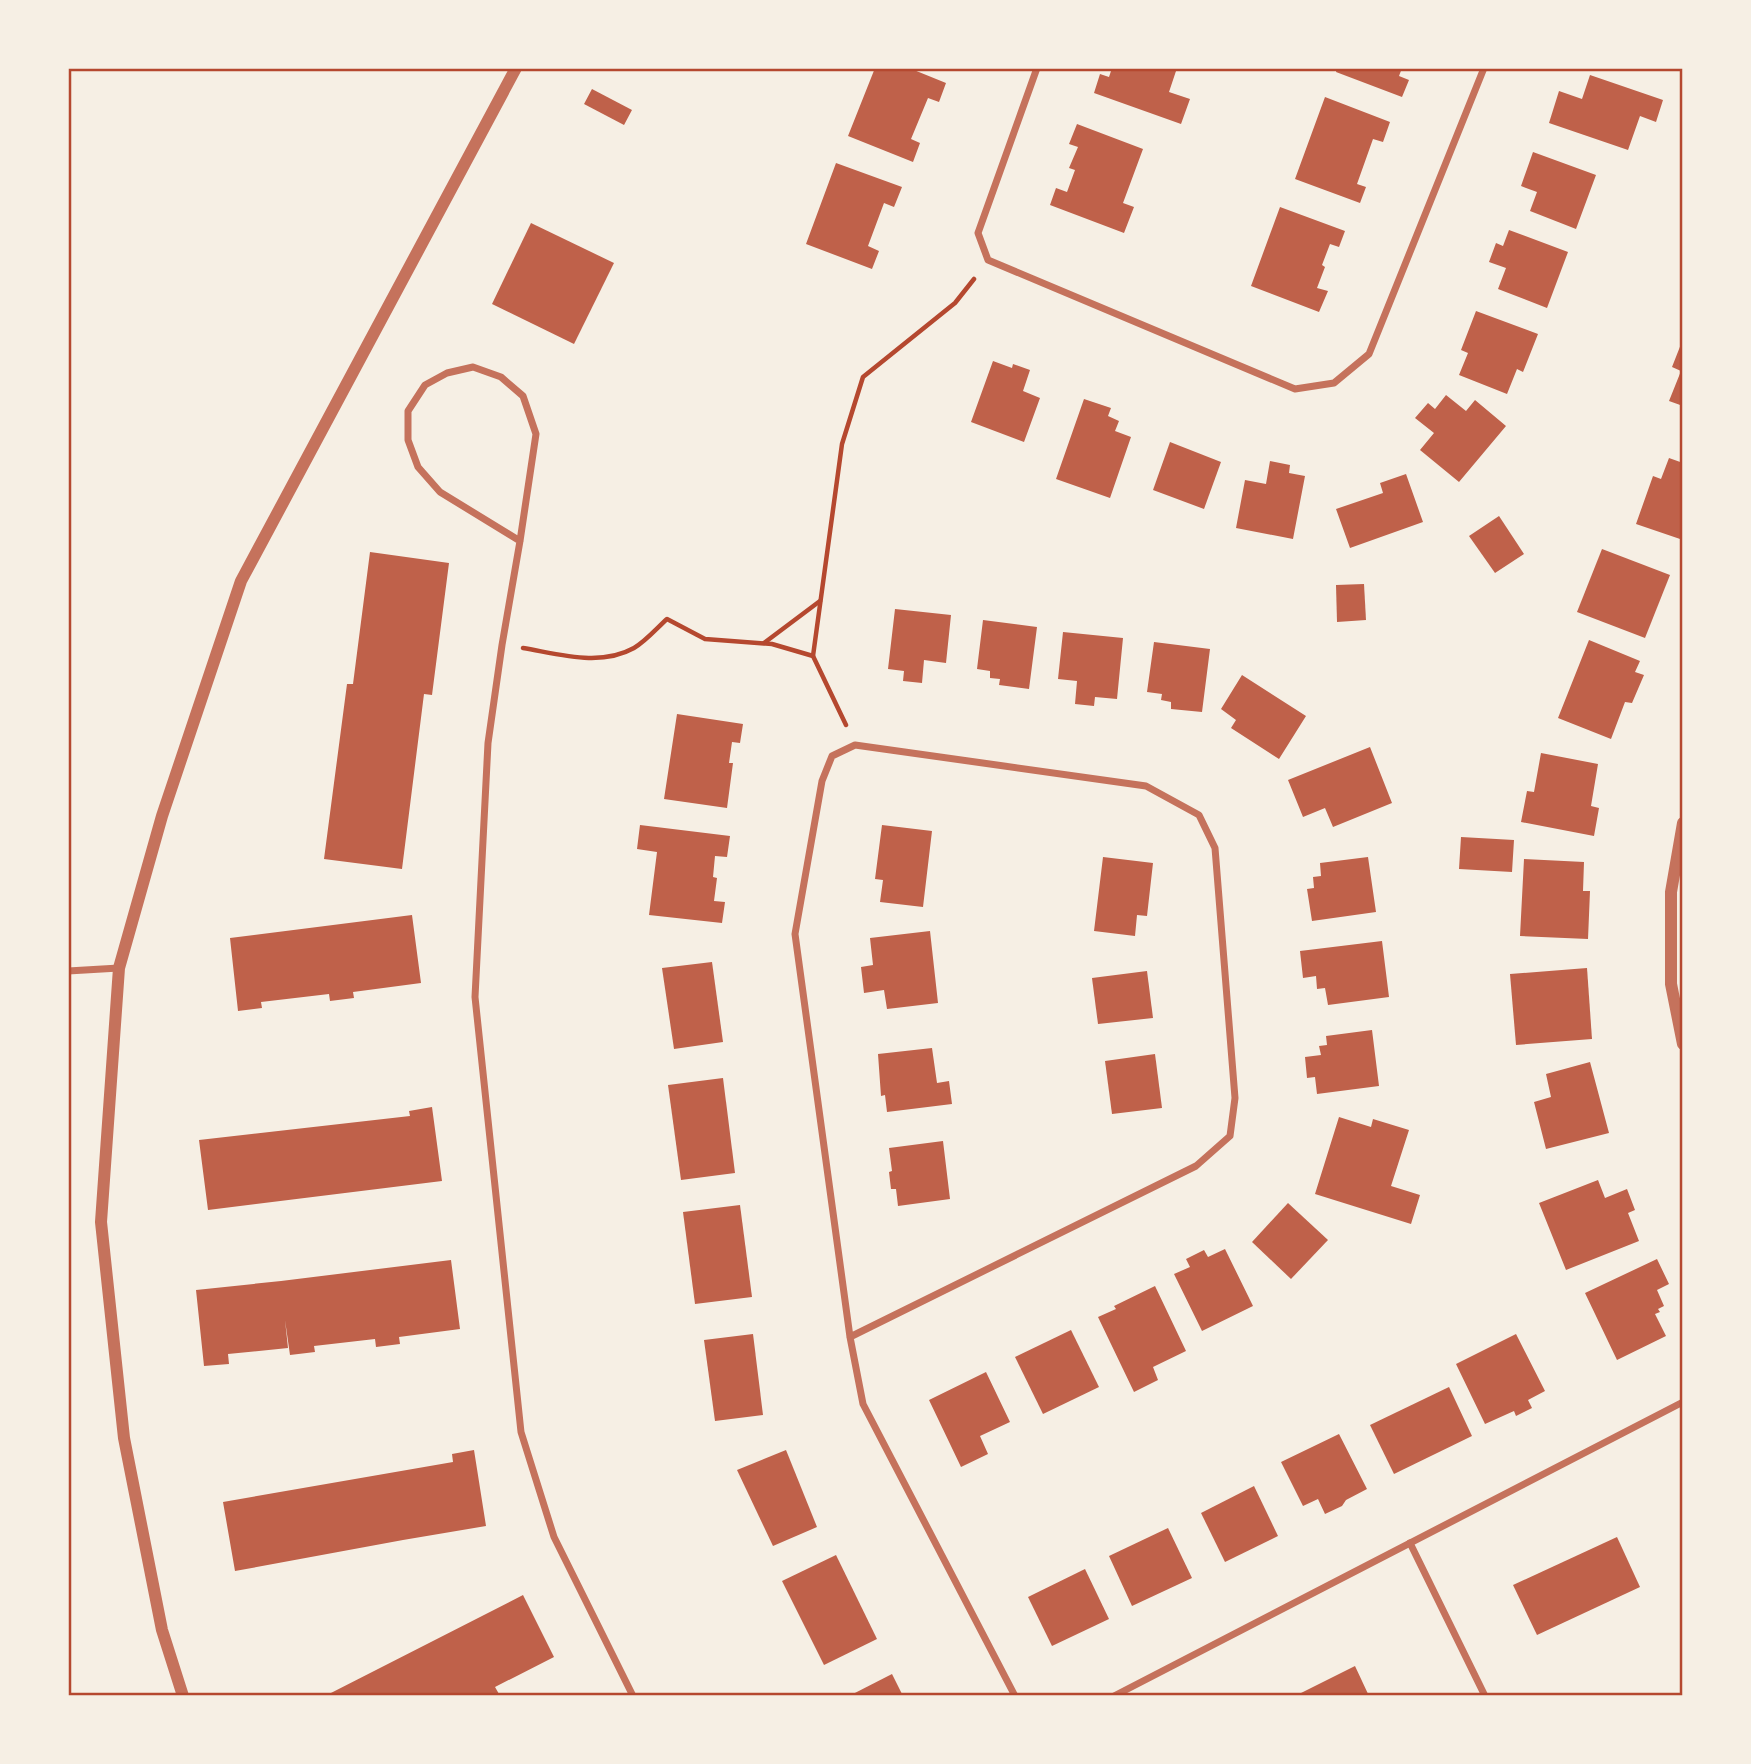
<svg xmlns="http://www.w3.org/2000/svg" width="1751" height="1764" viewBox="0 0 1751 1764" font-family="Rubik,sans-serif">
<rect width="100%" height="100%" fill="#f6efe4"/>
<g fill="#bf614a">
<path d="M 875,68 L 909,68 L 946,83 L 939,102 L 928,98 L 911,139 L 920,143 L 913,162 L 848,136 Z"/>
<path d="M 1112,68 L 1177,68 L 1169,92 L 1190,99 L 1181,124 L 1094,93 L 1100,74 L 1109,77 Z"/>
<path d="M 1337,68 L 1402,68 L 1399,76 L 1409,80 L 1402,97 L 1336,72 Z"/>
<path d="M 1590,75 L 1663,100 L 1656,122 L 1640,116 L 1628,150 L 1549,123 L 1559,91 L 1582,99 Z"/>
<path d="M 592,89 L 632,110 L 624,125 L 584,104 Z"/>
<path d="M 1325,97 L 1390,122 L 1383,142 L 1373,139 L 1357,184 L 1366,187 L 1360,203 L 1295,179 Z"/>
<path d="M 1077,124 L 1143,149 L 1123,203 L 1134,207 L 1124,233 L 1050,205 L 1056,188 L 1067,192 L 1075,170 L 1069,168 L 1078,147 L 1069,144 Z"/>
<path d="M 1533,152 L 1596,175 L 1576,229 L 1530,211 L 1537,192 L 1521,186 Z"/>
<path d="M 836,163 L 902,187 L 894,207 L 884,203 L 868,246 L 879,251 L 872,269 L 806,244 Z"/>
<path d="M 1280,207 L 1345,231 L 1339,247 L 1330,244 L 1322,265 L 1325,267 L 1317,288 L 1328,291 L 1319,312 L 1251,286 Z"/>
<path d="M 531,223 L 614,263 L 574,344 L 492,304 Z"/>
<path d="M 1509,230 L 1568,252 L 1547,308 L 1498,289 L 1506,268 L 1489,262 L 1496,243 L 1503,246 Z"/>
<path d="M 1476,311 L 1538,334 L 1523,372 L 1517,369 L 1507,394 L 1459,375 L 1468,353 L 1461,350 Z"/>
<path d="M 1683,339 L 1683,406 L 1669,401 L 1681,371 L 1672,367 Z"/>
<path d="M 993,361 L 1012,368 L 1013,364 L 1030,370 L 1023,391 L 1040,398 L 1024,442 L 971,422 Z"/>
<path d="M 1446,395 L 1466,411 L 1475,400 L 1506,426 L 1459,482 L 1420,450 L 1434,433 L 1415,418 L 1428,403 L 1435,409 Z"/>
<path d="M 1084,399 L 1111,408 L 1108,416 L 1119,421 L 1115,431 L 1131,437 L 1110,498 L 1056,479 Z"/>
<path d="M 1170,442 L 1221,462 L 1204,509 L 1153,490 Z"/>
<path d="M 1669,458 L 1683,463 L 1683,540 L 1636,524 L 1653,476 L 1661,479 Z"/>
<path d="M 1270,461 L 1290,465 L 1289,473 L 1305,476 L 1293,539 L 1236,528 L 1245,480 L 1266,484 Z"/>
<path d="M 1406,474 L 1423,522 L 1350,548 L 1336,509 L 1383,493 L 1380,483 Z"/>
<path d="M 1499,516 L 1524,554 L 1495,573 L 1469,536 Z"/>
<path d="M 1602,549 L 1670,575 L 1645,638 L 1577,612 Z"/>
<path d="M 370,552 L 449,563 L 432,695 L 424,694 L 402,869 L 324,859 L 347,684 L 353,684 Z"/>
<path d="M 1364,584 L 1366,620 L 1337,622 L 1336,585 Z"/>
<path d="M 895,609 L 951,615 L 946,663 L 924,660 L 922,683 L 903,681 L 904,671 L 888,669 Z"/>
<path d="M 983,620 L 1037,627 L 1029,689 L 999,685 L 1000,679 L 990,678 L 990,671 L 977,669 Z"/>
<path d="M 1063,632 L 1123,638 L 1117,699 L 1095,697 L 1094,706 L 1075,704 L 1077,681 L 1058,679 Z"/>
<path d="M 1589,640 L 1640,661 L 1635,672 L 1644,675 L 1632,703 L 1625,702 L 1611,739 L 1558,718 Z"/>
<path d="M 1154,642 L 1210,649 L 1202,712 L 1171,709 L 1171,702 L 1161,700 L 1162,694 L 1147,692 Z"/>
<path d="M 1242,675 L 1306,716 L 1279,759 L 1231,728 L 1236,720 L 1221,709 Z"/>
<path d="M 677,714 L 743,724 L 740,743 L 732,742 L 729,763 L 733,763 L 727,808 L 664,799 Z"/>
<path d="M 1370,747 L 1392,803 L 1333,827 L 1325,808 L 1303,817 L 1288,780 Z"/>
<path d="M 1541,753 L 1598,764 L 1591,806 L 1599,808 L 1594,836 L 1521,822 L 1527,791 L 1534,792 Z"/>
<path d="M 640,825 L 730,836 L 727,857 L 715,856 L 713,877 L 717,878 L 714,901 L 725,902 L 722,923 L 649,915 L 657,852 L 637,849 Z"/>
<path d="M 882,825 L 932,831 L 923,907 L 880,902 L 883,880 L 875,879 Z"/>
<path d="M 1461,837 L 1514,840 L 1512,872 L 1459,869 Z"/>
<path d="M 1103,857 L 1153,863 L 1147,916 L 1137,915 L 1135,936 L 1094,931 Z"/>
<path d="M 1368,857 L 1376,912 L 1312,921 L 1307,889 L 1314,888 L 1313,877 L 1321,876 L 1320,863 Z"/>
<path d="M 1524,859 L 1584,862 L 1583,891 L 1590,891 L 1588,939 L 1520,936 Z"/>
<path d="M 412,915 L 421,983 L 353,992 L 354,998 L 330,1001 L 329,994 L 261,1002 L 262,1008 L 238,1011 L 230,938 Z"/>
<path d="M 930,931 L 938,1003 L 887,1009 L 884,990 L 864,993 L 861,967 L 873,965 L 870,938 Z"/>
<path d="M 1382,941 L 1389,997 L 1328,1005 L 1325,988 L 1317,989 L 1316,976 L 1303,978 L 1300,951 Z"/>
<path d="M 712,962 L 723,1042 L 674,1049 L 662,968 Z"/>
<path d="M 1587,968 L 1592,1039 L 1516,1045 L 1510,974 Z"/>
<path d="M 1147,971 L 1153,1018 L 1098,1024 L 1092,978 Z"/>
<path d="M 1372,1030 L 1379,1086 L 1317,1094 L 1315,1077 L 1307,1078 L 1305,1057 L 1321,1055 L 1319,1046 L 1327,1045 L 1326,1036 Z"/>
<path d="M 932,1048 L 937,1083 L 949,1081 L 952,1104 L 887,1112 L 885,1095 L 881,1096 L 878,1054 Z"/>
<path d="M 1155,1054 L 1162,1108 L 1112,1114 L 1105,1061 Z"/>
<path d="M 1590,1062 L 1609,1133 L 1546,1149 L 1534,1102 L 1551,1097 L 1546,1074 Z"/>
<path d="M 723,1078 L 735,1173 L 681,1180 L 668,1085 Z"/>
<path d="M 432,1107 L 442,1181 L 208,1210 L 199,1140 L 410,1116 L 409,1111 Z"/>
<path d="M 1339,1117 L 1371,1127 L 1373,1119 L 1409,1130 L 1391,1186 L 1420,1195 L 1411,1224 L 1315,1194 Z"/>
<path d="M 943,1141 L 950,1199 L 898,1206 L 896,1189 L 891,1189 L 889,1172 L 892,1171 L 889,1148 Z"/>
<path d="M 1598,1180 L 1605,1198 L 1627,1189 L 1635,1210 L 1628,1213 L 1639,1241 L 1566,1270 L 1539,1203 Z"/>
<path d="M 1288,1203 L 1328,1240 L 1291,1279 L 1252,1242 Z"/>
<path d="M 740,1205 L 752,1297 L 695,1304 L 683,1212 Z"/>
<path d="M 1225,1249 L 1253,1306 L 1202,1331 L 1174,1274 L 1190,1267 L 1186,1259 L 1204,1250 L 1208,1257 Z"/>
<path d="M 1657,1259 L 1669,1284 L 1657,1290 L 1664,1306 L 1658,1309 L 1660,1312 L 1655,1314 L 1666,1336 L 1617,1360 L 1585,1293 Z"/>
<path d="M 451,1260 L 460,1329 L 399,1337 L 400,1344 L 376,1347 L 375,1339 L 314,1346 L 315,1352 L 290,1355 L 285,1320 L 288,1348 L 228,1354 L 229,1364 L 204,1366 L 196,1290 L 281,1281 Z"/>
<path d="M 1155,1286 L 1186,1351 L 1153,1367 L 1158,1380 L 1134,1392 L 1098,1317 L 1116,1309 L 1114,1306 Z"/>
<path d="M 1071,1330 L 1099,1387 L 1043,1414 L 1015,1357 Z"/>
<path d="M 753,1334 L 763,1415 L 715,1421 L 704,1340 Z"/>
<path d="M 1516,1334 L 1545,1391 L 1528,1400 L 1532,1408 L 1516,1416 L 1514,1411 L 1485,1424 L 1456,1364 Z"/>
<path d="M 986,1372 L 1010,1422 L 980,1436 L 988,1454 L 961,1467 L 929,1400 Z"/>
<path d="M 1449,1387 L 1472,1436 L 1394,1474 L 1370,1425 Z"/>
<path d="M 1339,1434 L 1367,1489 L 1346,1500 L 1342,1506 L 1325,1514 L 1318,1499 L 1303,1506 L 1281,1462 Z"/>
<path d="M 474,1450 L 486,1526 L 403,1540 L 235,1571 L 223,1502 L 453,1462 L 452,1454 Z"/>
<path d="M 786,1450 L 817,1527 L 773,1546 L 737,1470 Z"/>
<path d="M 1254,1486 L 1278,1536 L 1225,1562 L 1201,1513 Z"/>
<path d="M 1168,1528 L 1192,1578 L 1132,1606 L 1109,1556 Z"/>
<path d="M 1617,1537 L 1640,1587 L 1537,1635 L 1513,1585 Z"/>
<path d="M 836,1555 L 877,1639 L 824,1665 L 782,1581 Z"/>
<path d="M 1085,1569 L 1109,1619 L 1052,1646 L 1028,1597 Z"/>
<path d="M 523,1595 L 554,1657 L 495,1687 L 499,1694 L 495,1696 L 325,1696 Z"/>
<path d="M 1355,1666 L 1369,1696 L 1295,1696 Z"/>
<path d="M 892,1674 L 903,1696 L 849,1696 Z"/>
</g>
<g fill="none" stroke-linecap="round" stroke-linejoin="round">
<g stroke="#b5482f" stroke-width="4.5">
<path d="M 764,643 L 820,601"/>
<path d="M 523,648 C 559,654 600,667 634,648 C 646,641 657,628 667,619 L 705,639 L 772,644 L 813,656"/>
<path d="M 846,725 L 813,656 L 842,444 L 863,377 L 955,303 L 974,279"/>
</g>
<g stroke="#c5725c" stroke-width="7">
<path d="M 1037,68 L 978,233 L 988,260 L 1295,389 L 1334,383 L 1369,354 L 1484,68"/>
<path d="M 520,541 L 440,492 L 418,467 L 408,440 L 408,411 L 425,385 L 447,373 L 473,367 L 501,377 L 523,396 L 536,434 L 520,541 L 502,645 L 488,743 L 475,997 L 521,1432 L 554,1537 L 633,1696"/>
<path d="M 68,971 L 119,968"/>
<path d="M 850,1337 L 1196,1166 L 1230,1136 L 1235,1098 L 1215,848 L 1199,815 L 1146,786 L 855,745 L 832,756 L 822,781 L 795,934 L 850,1337 L 863,1404 L 1015,1696"/>
<path d="M 1410,1543 L 1485,1696"/>
<path d="M 1114,1696 L 1683,1402"/>
</g>
<g stroke="#c5725c" stroke-width="12">
<path d="M 1683,823 L 1671,892 L 1671,984 L 1683,1044"/>
<path d="M 183,1696 L 162,1630 L 124,1438 L 101,1222 L 119,968 L 162,816 L 241,581 L 516,68"/>
</g>
</g>
<rect width="1751" height="1764" fill="none" stroke="#f6efe4" stroke-width="140"/>
<rect x="70" y="70" width="1611" height="1624" fill="none" stroke="#b5482f" stroke-width="2.5"/>
</svg>
